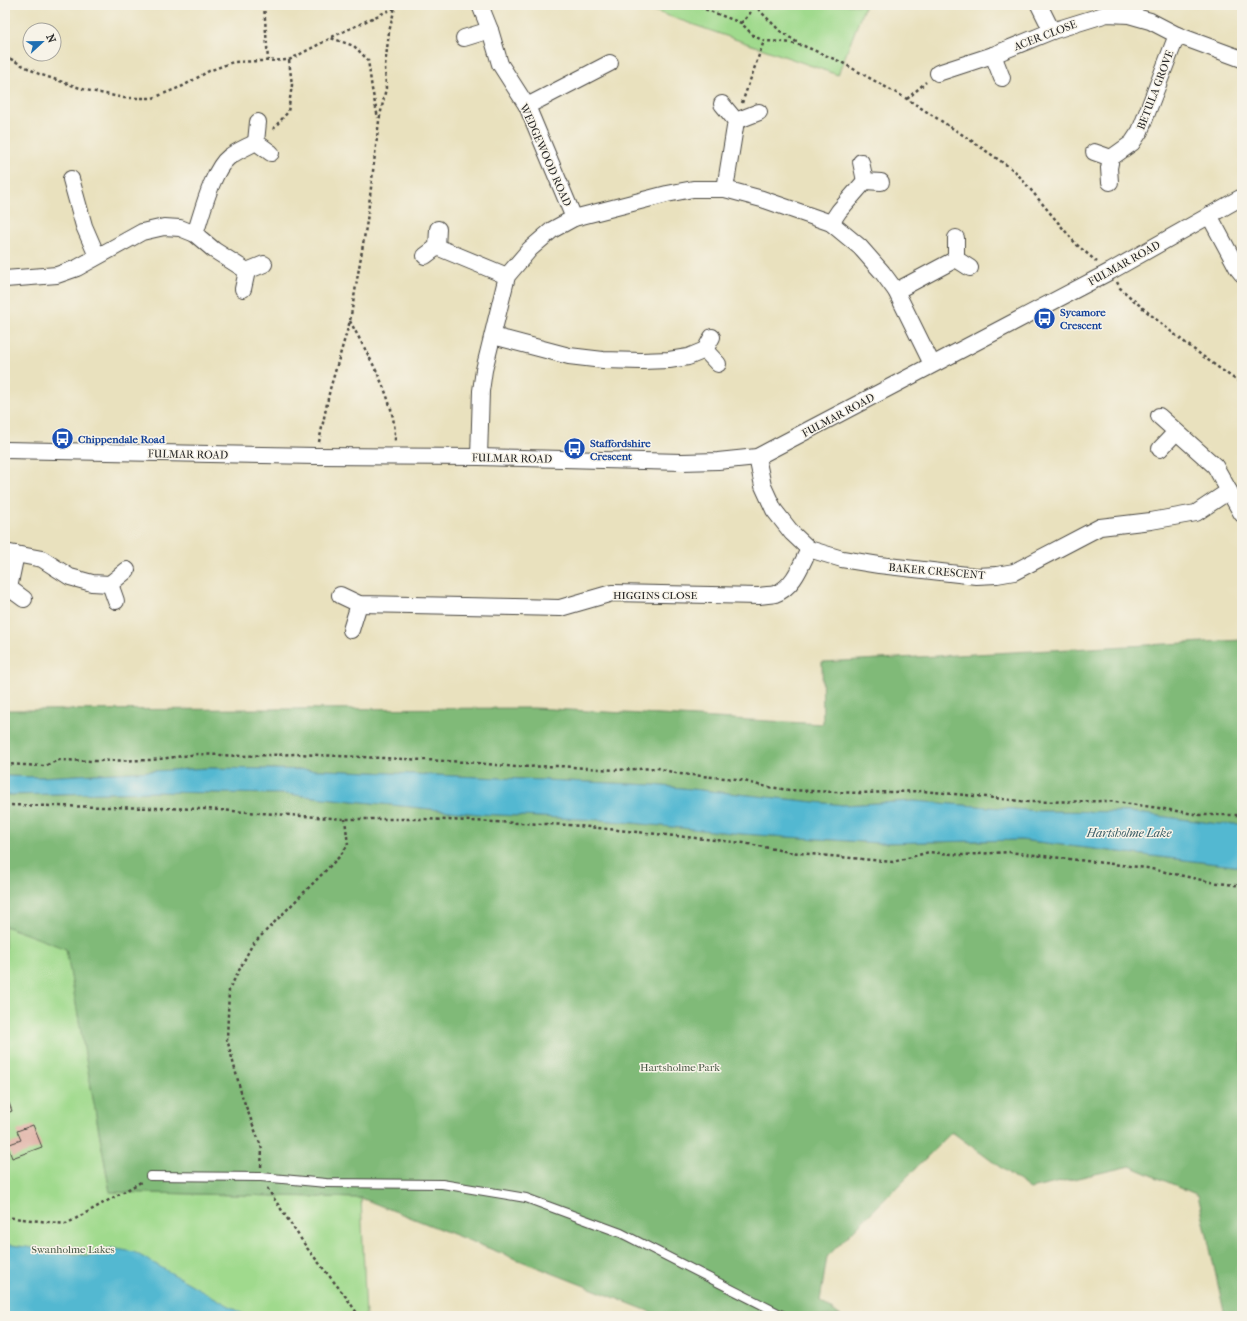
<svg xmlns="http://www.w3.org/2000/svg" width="1247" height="1321" viewBox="0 0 1247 1321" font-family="'IM FELL French Canon',serif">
<rect width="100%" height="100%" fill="#f7f3e8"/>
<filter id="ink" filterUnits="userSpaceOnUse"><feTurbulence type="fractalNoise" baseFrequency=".025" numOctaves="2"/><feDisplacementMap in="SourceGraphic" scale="8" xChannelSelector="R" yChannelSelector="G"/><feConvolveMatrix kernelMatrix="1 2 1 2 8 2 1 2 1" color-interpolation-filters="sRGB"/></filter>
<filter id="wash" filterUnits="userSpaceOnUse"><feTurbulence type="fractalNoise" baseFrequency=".012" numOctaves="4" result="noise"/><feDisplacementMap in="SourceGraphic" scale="16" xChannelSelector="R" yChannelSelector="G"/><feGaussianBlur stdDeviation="0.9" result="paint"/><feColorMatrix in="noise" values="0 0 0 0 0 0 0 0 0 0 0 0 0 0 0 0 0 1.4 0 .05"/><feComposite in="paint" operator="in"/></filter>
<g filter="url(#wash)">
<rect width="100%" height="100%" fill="#e9e1be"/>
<g fill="#a0da8d" stroke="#66825c">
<path d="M 637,5 L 865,5 L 838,75 Z"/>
<path d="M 5,926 L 66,948 L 110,1192 L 361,1198 L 366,1316 L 5,1316 Z"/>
</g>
<g fill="#80ba78" stroke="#567252">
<path d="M 1242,640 L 1242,824 L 1218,824 L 1129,812 L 1038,811 L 914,801 L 843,805 L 653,785 L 325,770 L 209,768 L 40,777 L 5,776 L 5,710 L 534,708 L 823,724 L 822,662 Z"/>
<path d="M 157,792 L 285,794 L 479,814 L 602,820 L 742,834 L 879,843 L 1021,840 L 1242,867 L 1242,1316 L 1225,1316 L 1198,1195 L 1130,1166 L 1030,1189 L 952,1132 L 827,1257 L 820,1301 L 841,1316 L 661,1316 L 361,1198 L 110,1192 L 66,949 L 5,926 L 5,795 Z"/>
</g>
<g fill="#53b8d1" stroke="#3f727e">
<path d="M 209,768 L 325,770 L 653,785 L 843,805 L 914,801 L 1038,811 L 1129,812 L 1218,824 L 1242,824 L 1242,867 L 1021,840 L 879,843 L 742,834 L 602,820 L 479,814 L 285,794 L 157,792 L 5,795 L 5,776 L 40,777 Z"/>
<path d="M 5,1244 L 89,1256 L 111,1248 L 134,1252 L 247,1316 L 5,1316 Z"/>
</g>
<g id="blocks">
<g fill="#dda99d">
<path d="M 9,1103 L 12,1111 L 5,1114 L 5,1105 Z"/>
<path d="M 33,1125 L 42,1147 L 12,1158 L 7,1145 L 21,1140 L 17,1131 Z"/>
</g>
</g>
</g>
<g filter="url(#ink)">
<use href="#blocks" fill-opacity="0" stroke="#484641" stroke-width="1"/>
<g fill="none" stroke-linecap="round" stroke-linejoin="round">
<defs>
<path id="service" d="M 150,1176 L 261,1177 L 326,1183 L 442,1184 L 526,1198 L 621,1233 L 784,1316"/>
<g id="minor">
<path d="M 480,5 L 490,30 L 500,64 L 527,106 L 574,218"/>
<path d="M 1039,5 L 1052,31"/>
<path d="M 464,38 L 490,30"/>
<path d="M 993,55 L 1002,78"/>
<path d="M 938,73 L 993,55 L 1052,31 L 1107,14 L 1129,15 L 1150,21 L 1177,35 L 1242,59"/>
<path d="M 722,104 L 736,121 L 759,112"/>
<path d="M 527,106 L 610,63"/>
<path d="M 258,122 L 256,142 L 271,153"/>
<path d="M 1094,152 L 1111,158"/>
<path d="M 861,162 L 865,181 L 881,182"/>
<path d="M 71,179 L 84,226 L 97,256"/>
<path d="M 1110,182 L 1109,168 L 1111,158 L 1132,143 L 1140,131 L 1177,35"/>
<path d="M 725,189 L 736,121"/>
<path d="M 1209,215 L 1238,269 L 1242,274"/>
<path d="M 831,223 L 839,211 L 865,181"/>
<path d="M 195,234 C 202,214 212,170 229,157 C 237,151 247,147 256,142"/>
<path d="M 956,238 L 956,259 L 970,268"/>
<path d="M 437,247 L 507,276"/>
<path d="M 425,256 L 437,247 L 438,229"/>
<path d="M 5,279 L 57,275 L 77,268 L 142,232 L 164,227 L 180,228 L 195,234 L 214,250 L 247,271"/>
<path d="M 243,289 L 247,271 L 264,264"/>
<path d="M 896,291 L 956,259"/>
<path d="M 493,336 L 569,356 L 603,360 L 641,361 L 669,360 L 688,357 L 705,350 L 712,337"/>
<path d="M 705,350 L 718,364"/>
<path d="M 1160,449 L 1176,432"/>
<path d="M 5,450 L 316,456 L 479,457 L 682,462 L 718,461 L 757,457 L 1111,271 L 1242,197"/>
<path d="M 479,457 L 481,391 L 484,370 L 507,276 L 530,249 L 552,230 L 574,218 L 667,194 L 693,189 L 725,189 L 762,199 L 831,223 L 860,247 L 882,272 L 896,291 L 932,364"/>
<path d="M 757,457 L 763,486 L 774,510 L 792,533 L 809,549 L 842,559 L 879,565 L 976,576 L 997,575 L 1014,572 L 1100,527 L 1151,521 L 1196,513 L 1229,491 L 1215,466 L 1159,416"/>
<path d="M 1229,491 L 1242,514"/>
<path d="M 5,552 L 42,559 L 70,577 L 92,583 L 110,584 L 127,570"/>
<path d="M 110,584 L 116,601"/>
<path d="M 5,587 L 9,588 L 24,599"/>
<path d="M 9,588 L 16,554"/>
<path d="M 340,595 L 359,604 L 560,608 L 612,593 L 760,596 C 765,595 771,595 775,594 C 794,587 801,565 809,549"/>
<path d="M 351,630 L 359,604"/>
</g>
</defs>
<use href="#service" stroke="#484641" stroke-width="10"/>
<use href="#minor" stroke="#484641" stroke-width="18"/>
<g stroke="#484641" stroke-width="2.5" stroke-dasharray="3 3" stroke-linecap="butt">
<path d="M 264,5 L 268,60"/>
<path d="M 694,5 L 741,23 L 754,36 L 764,41 L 785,42 L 804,46 L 841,62 L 907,99 L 966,137 L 1015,171 L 1076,244 L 1097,262"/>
<path d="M 754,5 L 780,31 L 801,45"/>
<path d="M 741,23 L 749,15 L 754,5"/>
<path d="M 332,37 L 394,8"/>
<path d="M 5,56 L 39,74 L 86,90 L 124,98 L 153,98 L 183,86 L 209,71 L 233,62 L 289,60 L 331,38 L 354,46 L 368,60 L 372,89 L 378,118"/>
<path d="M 907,99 L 926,82"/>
<path d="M 742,103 L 764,41"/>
<path d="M 273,129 L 288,112 L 292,85 L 289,60"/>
<path d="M 1117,282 L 1120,288 C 1159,323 1199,355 1242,384"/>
<path d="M 350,321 C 366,352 389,388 394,424 C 395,430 395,436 395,442"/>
<path d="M 319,442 L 330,389 L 350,321 L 367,221 L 379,121 L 386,88 L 385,66 L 389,32 L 395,7 L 400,5"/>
<path d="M 5,764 L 44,766 L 59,760 L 95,761 L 152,760 L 198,754 L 242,756 L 297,754 L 467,762 L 516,767 L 559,766 L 614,770 L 658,768 L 679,774 L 737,779 L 762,786 L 789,790 L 860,793 L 923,791 L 986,797 L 1028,802 L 1108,801 L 1159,808 L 1200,815 L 1242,815"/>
<path d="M 5,805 L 205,809 L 345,819 L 422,819 L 569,825 L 744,843 L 789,852 L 893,862 L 929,852 L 962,855 L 1009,852 L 1147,868 L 1211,882 L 1242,886"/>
<path d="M 261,1167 L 262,1149 L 242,1096 L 227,1039 L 229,990 L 252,945 L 339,857 L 348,845 L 345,819"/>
<path d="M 267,1188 L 307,1248 L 346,1297 L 359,1316"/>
<path d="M 5,1217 L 66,1224 L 141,1182"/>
</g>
<use href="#service" stroke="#fff" stroke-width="8"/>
<use href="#minor" stroke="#fff" stroke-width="16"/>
</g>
</g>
<defs>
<symbol id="bus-disc" viewBox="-11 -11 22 22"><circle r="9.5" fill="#1a4fb4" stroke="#f7f3e8"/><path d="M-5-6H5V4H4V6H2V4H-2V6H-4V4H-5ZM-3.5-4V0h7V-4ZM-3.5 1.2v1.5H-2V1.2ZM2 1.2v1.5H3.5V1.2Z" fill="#fff"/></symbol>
</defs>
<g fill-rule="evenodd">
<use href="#bus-disc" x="1032" y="306" width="25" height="25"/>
<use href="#bus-disc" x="50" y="426" width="25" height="25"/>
<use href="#bus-disc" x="562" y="436" width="25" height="25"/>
</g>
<g text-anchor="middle" stroke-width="3" stroke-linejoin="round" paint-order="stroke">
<g font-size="11" fill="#2b2b2b" stroke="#f7f3e8">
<text transform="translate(1045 35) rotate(-21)" y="4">ACER CLOSE</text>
<text transform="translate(1155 90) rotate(-69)" y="4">BETULA GROVE</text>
<text transform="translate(546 155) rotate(66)" y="4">WEDGEWOOD ROAD</text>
<text transform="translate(1124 263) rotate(-29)" y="4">FULMAR ROAD</text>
<text transform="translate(838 415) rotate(-28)" y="4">FULMAR ROAD</text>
<text transform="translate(188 454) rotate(1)" y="4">FULMAR ROAD</text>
<text transform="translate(512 458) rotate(1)" y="4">FULMAR ROAD</text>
<text transform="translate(937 571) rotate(5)" y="4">BAKER CRESCENT</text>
<text x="655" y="599">HIGGINS CLOSE</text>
</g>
<g font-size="11" font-weight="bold" fill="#164399" stroke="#f7f3e8" text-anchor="start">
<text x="1060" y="316">Sycamore<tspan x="1060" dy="13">Crescent</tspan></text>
<text x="78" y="443">Chippendale Road</text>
<text x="590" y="447">Staffordshire<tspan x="590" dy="13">Crescent</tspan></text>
</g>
<g font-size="11" fill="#485744" stroke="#f7f3e8">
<text x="680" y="1071">Hartsholme Park</text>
<text x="73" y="1253">Swanholme Lakes</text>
</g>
<g font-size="12" font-style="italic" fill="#395c65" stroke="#f7f3e8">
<text x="1129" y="837">Hartsholme Lake</text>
</g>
</g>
<rect width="1247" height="1321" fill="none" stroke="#f7f3e8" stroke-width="20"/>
<g transform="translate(42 42) rotate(68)"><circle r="19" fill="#f7f3e8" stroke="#a5a39c"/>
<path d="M0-3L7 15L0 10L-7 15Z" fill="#1f6fb2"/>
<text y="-6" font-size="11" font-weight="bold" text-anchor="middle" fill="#2b2b2b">N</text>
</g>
</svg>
